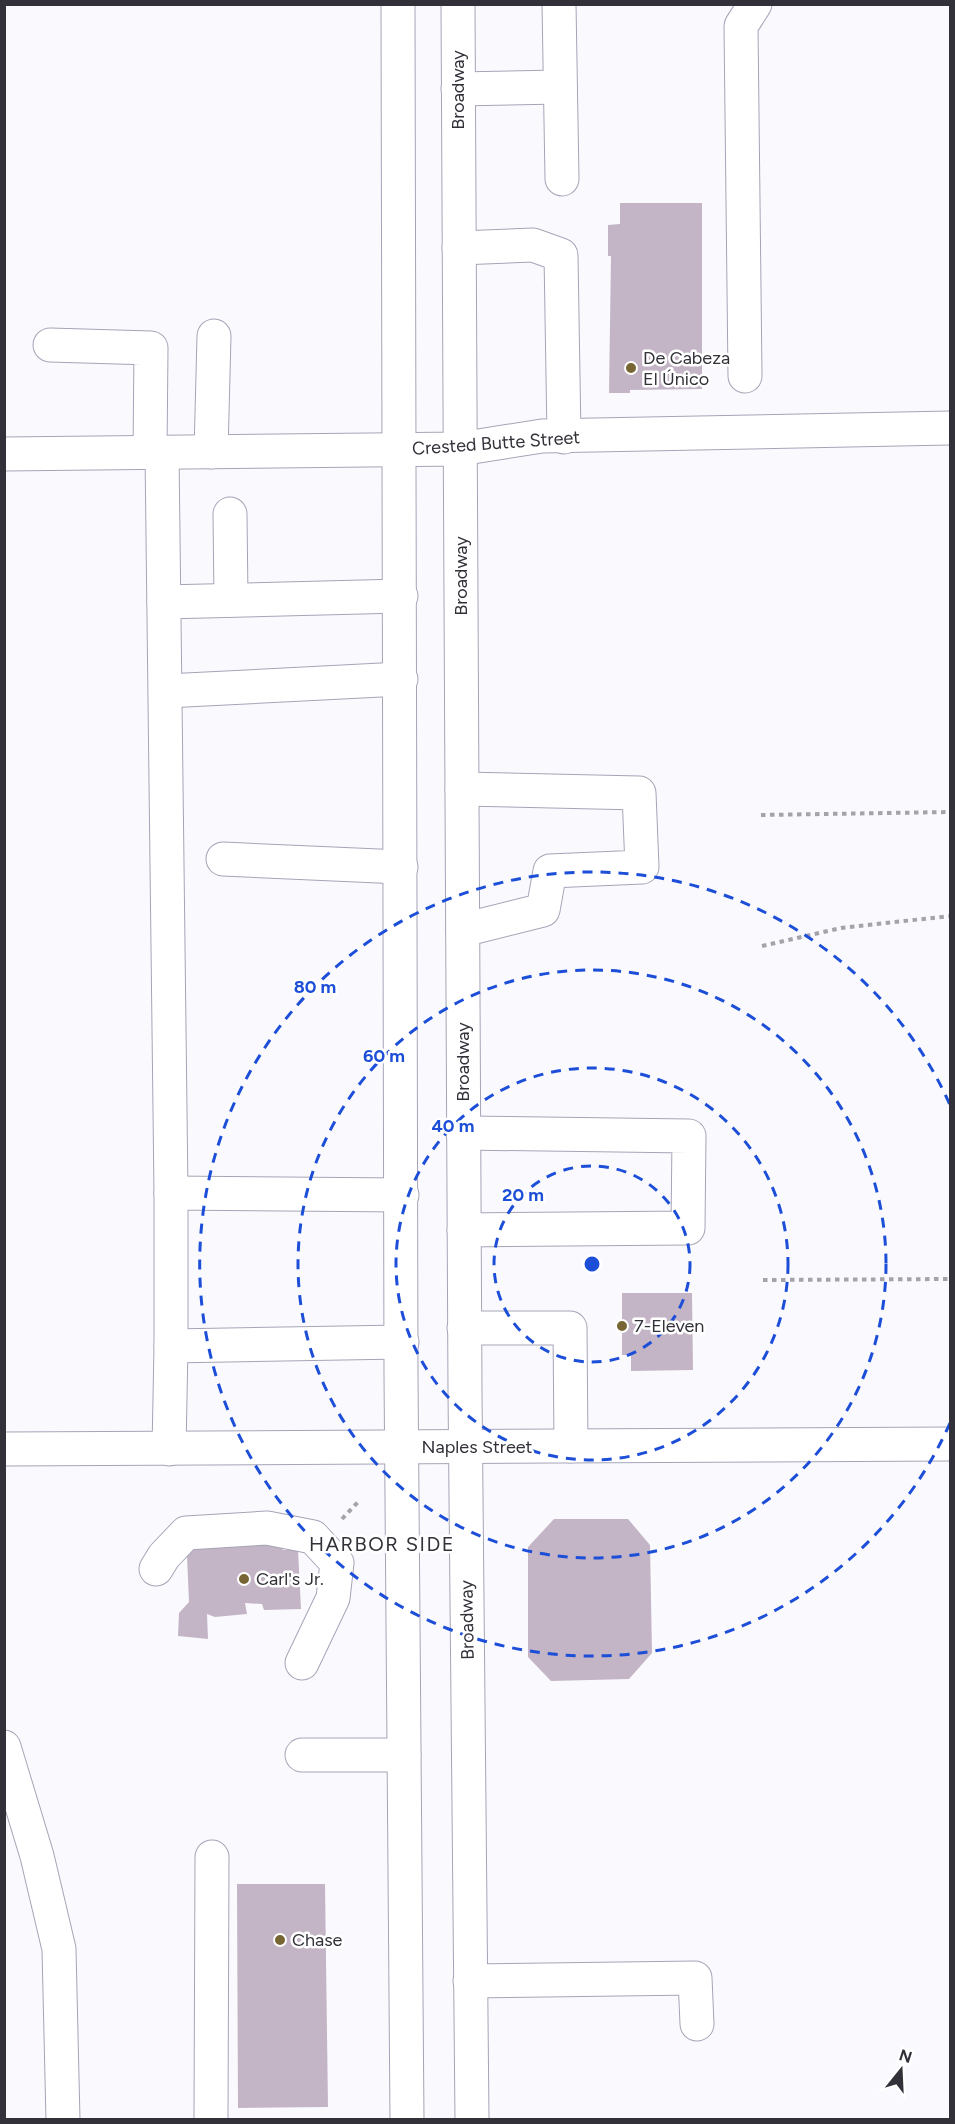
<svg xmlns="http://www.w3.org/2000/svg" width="955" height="2124" viewBox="0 0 955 2124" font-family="Figtree,sans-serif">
<rect width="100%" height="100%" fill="#fafafe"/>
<g fill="#c3b5c5">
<path d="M 620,203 L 702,203 L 702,389 L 630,390 L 630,393 L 609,393 L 611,256 L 608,256 L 608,225 L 620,224 Z"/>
<path d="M 622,1293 L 692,1293 L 693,1370 L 631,1371 L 631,1355 L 622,1355 Z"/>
<path d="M 554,1519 L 628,1519 L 650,1545 L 652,1653 L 629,1679 L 551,1681 L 528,1657 L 528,1547 Z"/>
<path d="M 279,1540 L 283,1550 L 298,1550 L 301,1609 L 264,1610 L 262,1604 L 245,1603 L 247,1614 L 215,1617 L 207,1614 L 208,1639 L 178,1636 L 179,1613 L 189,1602 L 187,1556 L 192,1544 Z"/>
<path d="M 237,1884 L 325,1884 L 328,2107 L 238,2108 Z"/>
</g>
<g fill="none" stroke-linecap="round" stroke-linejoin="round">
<defs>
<g id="minor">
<path d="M 559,4 L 562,179"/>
<path d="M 458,89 L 560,87"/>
<path d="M 459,248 L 533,245 L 561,255 L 564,437"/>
<path d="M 50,345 L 151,348 L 150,453"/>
<path d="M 745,376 L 741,26 L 755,4"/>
<path d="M 211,452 L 214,336"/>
<path d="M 162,453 L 171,1193"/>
<path d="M 4,454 L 460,449 L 542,436 L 950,428"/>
<path d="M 230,514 L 231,600"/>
<path d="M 164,602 L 401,596"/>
<path d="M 166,691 L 401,679"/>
<path d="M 462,789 L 639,793 L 642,867 L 550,871 L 543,910 L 463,930"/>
<path d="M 223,859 L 401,867"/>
<path d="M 463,1133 L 689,1136 L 688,1228 L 464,1230"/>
<path d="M 402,1195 L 171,1193 L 171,1346 L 402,1342"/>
<path d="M 464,1328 L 570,1328 L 571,1446"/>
<path d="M 4,1449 L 950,1444"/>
<path d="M 169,1449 L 171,1346"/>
<path d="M 156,1569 L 164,1556 L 186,1533 L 267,1528 L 313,1537 L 337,1563 L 333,1598 L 302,1663"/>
<path d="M 4,1747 L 37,1856 L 59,1949 L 63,2120"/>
<path d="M 302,1755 L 404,1755"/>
<path d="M 470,1981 L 695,1978 L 697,2024"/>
<path d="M 211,2120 L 212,1857"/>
</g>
<g id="major">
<path d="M 398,4 L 401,1374 L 407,2120"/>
<path d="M 458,4 L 465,1391 L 472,2120"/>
</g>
</defs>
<use href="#minor" stroke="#a5a4b7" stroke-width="35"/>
<use href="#major" stroke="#a5a4b7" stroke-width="35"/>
<g stroke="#a3a3a9" stroke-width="4" stroke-dasharray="4.5 4.5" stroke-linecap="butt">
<path d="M 761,815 L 950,812"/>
<path d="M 762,946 L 841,928 L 950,916"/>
<path d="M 763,1280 L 950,1279"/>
<path d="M 342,1519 L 358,1502"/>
</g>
<use href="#minor" stroke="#fff" stroke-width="33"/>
<use href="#major" stroke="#fff" stroke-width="33"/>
</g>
<g fill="none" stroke="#1d4ed8" stroke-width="3" stroke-dasharray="10 8">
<circle cx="592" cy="1264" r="98"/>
<circle cx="592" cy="1264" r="196"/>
<circle cx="592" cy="1264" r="294"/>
<path d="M950 1423A392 392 0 1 1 950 1105"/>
</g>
<g fill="#776634" stroke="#fff" stroke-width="2">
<circle cx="631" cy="368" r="6"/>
<circle cx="622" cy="1326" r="6"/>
<circle cx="244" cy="1579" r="6"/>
<circle cx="280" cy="1940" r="6"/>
</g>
<g text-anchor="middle" stroke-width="5" stroke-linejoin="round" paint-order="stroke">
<g font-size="18" fill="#323139" stroke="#fff">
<text transform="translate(458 90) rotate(-90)" y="6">Broadway</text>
<text transform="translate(496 443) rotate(-4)" y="6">Crested Butte Street</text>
<text transform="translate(461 576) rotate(-90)" y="6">Broadway</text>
<text transform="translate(463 1062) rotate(-90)" y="6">Broadway</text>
<text x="477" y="1453">Naples Street</text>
<text transform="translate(467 1620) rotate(-91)" y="6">Broadway</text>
</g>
<g font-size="18" fill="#323139" stroke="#fff" text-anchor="start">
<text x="643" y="364">De Cabeza<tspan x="643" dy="21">El Único</tspan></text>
<text x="634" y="1332">7-Eleven</text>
<text x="256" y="1585">Carl's Jr.</text>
<text x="292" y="1946">Chase</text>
</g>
<g font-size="20" letter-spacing="1.5" fill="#323139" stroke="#fff">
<text x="382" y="1551">HARBOR SIDE</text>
</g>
</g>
<circle cx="592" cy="1264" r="9" fill="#1d4ed8" stroke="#fff" stroke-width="3"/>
<g font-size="18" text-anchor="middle" font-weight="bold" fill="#1d4ed8" stroke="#fff" stroke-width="5" stroke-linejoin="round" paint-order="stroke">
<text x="315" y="993">80 m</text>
<text x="384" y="1062">60 m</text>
<text x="453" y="1132">40 m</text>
<text x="523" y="1201">20 m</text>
</g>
<rect width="955" height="2124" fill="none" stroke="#323139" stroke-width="12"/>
<g transform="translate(901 2070) rotate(18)" stroke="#ffffff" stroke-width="4.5" paint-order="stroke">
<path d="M0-4.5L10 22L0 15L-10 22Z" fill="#323139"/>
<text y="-9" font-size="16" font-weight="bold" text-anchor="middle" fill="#323139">N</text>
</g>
</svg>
